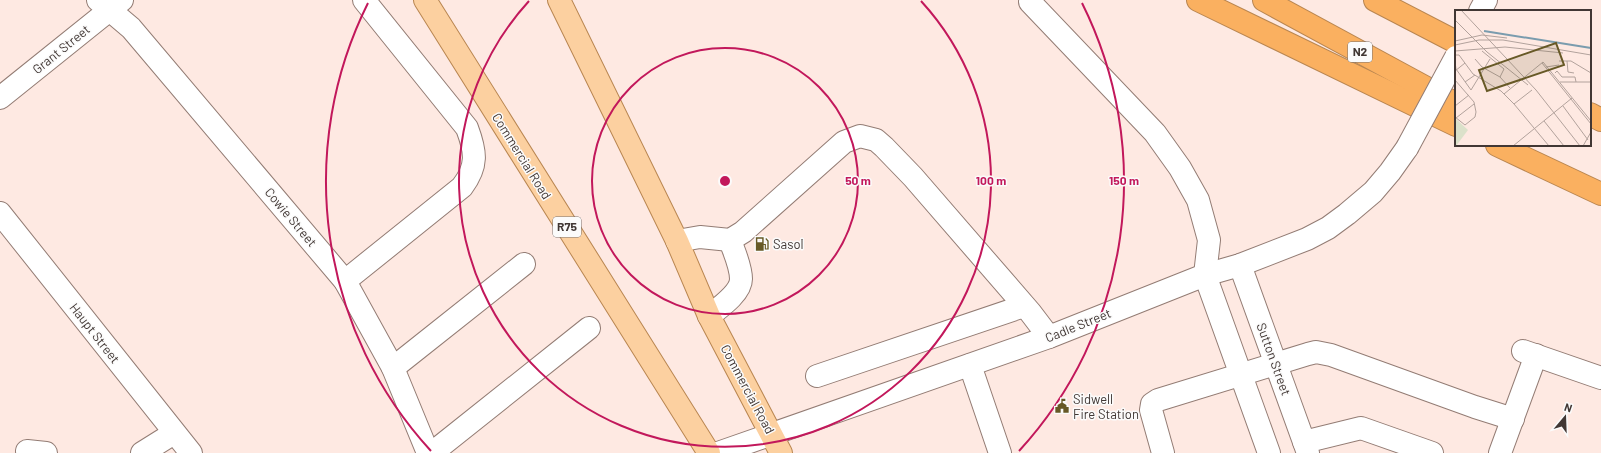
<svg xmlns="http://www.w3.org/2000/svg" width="1601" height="453" viewBox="0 0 1601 453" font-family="Barlow,sans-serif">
<rect width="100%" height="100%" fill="#fee9e2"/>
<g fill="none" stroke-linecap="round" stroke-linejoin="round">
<defs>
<g id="minor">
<path d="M 98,0 L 131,28 L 345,281 L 393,368 L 428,453"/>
<path d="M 1030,2 L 1155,133 L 1180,168 L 1198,200 L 1209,240 L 1205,275 L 1269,453"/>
<path d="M 1480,11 L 1486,0"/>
<path d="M 0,98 L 122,0"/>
<path d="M 0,213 L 191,453"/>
<path d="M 677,241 L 700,237 L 730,240 L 743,232 L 844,142 L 860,136 L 876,140 L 884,147 L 913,177 L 1030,312 L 1049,337"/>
<path d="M 1240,265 L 1308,453"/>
<path d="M 345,281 L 462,187 C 478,166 476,152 467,128 L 364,0"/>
<path d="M 709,316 C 719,308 741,293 741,279 C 741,266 734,252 730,240"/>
<path d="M 1523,351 L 1601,378"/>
<path d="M 970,365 L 1000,453"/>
<path d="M 393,368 L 524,264"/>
<path d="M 817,376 L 1024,306"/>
<path d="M 1304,442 L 1361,428 L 1432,453"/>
<path d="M 27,451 L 46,453"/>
<path d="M 142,453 L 174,433"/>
<path d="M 432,453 L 589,328"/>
<path d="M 718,453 L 1049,337 L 1205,275 L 1240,265 L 1307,239 L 1328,228 L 1347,214 L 1373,192 L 1390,172 L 1407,148"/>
<path d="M 1163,453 L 1151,410 L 1152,404 L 1158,400 L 1308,354 L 1316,352 L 1331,355 L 1475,407 L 1513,419"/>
<path d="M 1500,453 L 1536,355"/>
</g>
<g id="major">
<path d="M 425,0 L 709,453"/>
<path d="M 559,0 L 677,241 L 709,316 L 781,453"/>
</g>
<g id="highway">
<path d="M 1198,0 L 1456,125"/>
<path d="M 1264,0 L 1456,104"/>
<path d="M 1375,0 L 1456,42"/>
<path d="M 1590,114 L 1601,120"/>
<path d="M 1497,145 L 1601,194"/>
</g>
</defs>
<use href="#minor" stroke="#937c74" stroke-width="24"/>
<use href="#major" stroke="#b98651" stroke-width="24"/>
<use href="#highway" stroke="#b98651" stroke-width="24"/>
<use href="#minor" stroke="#fff" stroke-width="22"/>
<use href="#major" stroke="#fcd0a0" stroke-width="22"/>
<use href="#highway" stroke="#fab060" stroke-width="22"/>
<defs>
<path id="minor-bridge" d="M 1407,148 L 1456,57"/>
</defs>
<use href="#minor-bridge" stroke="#937c74" stroke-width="24" stroke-linecap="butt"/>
<use href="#minor-bridge" stroke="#fff" stroke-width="22"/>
</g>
<g fill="none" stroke="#c2185b" stroke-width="2">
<circle cx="725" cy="181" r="133"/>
<path d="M921 1A266 266 0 1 1 529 1"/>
<path d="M431 451A399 399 0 0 1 368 3M1082 3A399 399 0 0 1 1019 451"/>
</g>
<defs>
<symbol id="fuel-bare" viewBox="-9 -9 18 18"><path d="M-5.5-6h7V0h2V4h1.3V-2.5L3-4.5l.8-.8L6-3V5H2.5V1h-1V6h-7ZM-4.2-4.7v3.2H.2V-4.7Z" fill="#675926" stroke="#fbfbfb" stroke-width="2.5" paint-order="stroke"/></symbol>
<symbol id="civic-bare" viewBox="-9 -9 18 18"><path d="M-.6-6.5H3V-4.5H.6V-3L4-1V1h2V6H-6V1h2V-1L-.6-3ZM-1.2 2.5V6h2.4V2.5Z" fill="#675926" stroke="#fbfbfb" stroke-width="2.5" paint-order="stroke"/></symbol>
</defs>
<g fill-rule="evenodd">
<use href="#fuel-bare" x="752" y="234" width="20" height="20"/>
<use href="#civic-bare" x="1052" y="396" width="20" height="20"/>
</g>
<g text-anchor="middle" stroke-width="3" stroke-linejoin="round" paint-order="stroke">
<g fill="#fbfbfb" stroke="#797270" stroke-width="1">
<rect x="1348" y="42" width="24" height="20" rx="3"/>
<rect x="553" y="217" width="28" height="20" rx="3"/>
</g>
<g font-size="12" font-weight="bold" fill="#413734">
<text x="1360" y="56">N2</text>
<text x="567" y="231">R75</text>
</g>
<g font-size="13" fill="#413734" stroke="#fbfbfb">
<text transform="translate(61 49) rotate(-39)" y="5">Grant Street</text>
<text transform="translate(522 156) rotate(58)" y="5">Commercial Road</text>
<text transform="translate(291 217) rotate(50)" y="5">Cowie Street</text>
<text transform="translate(1078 325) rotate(-22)" y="5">Cadle Street</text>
<text transform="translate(95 333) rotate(52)" y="5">Haupt Street</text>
<text transform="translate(1274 359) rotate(70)" y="5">Sutton Street</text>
<text transform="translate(748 389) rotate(62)" y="5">Commercial Road</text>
</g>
<g font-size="13" fill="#413734" stroke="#fbfbfb" text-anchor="start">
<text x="773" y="249">Sasol</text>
<text x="1073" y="404">Sidwell<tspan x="1073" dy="15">Fire Station</tspan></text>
</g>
</g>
<g transform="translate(1455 10)">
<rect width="136" height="136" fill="#fee9e2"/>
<path d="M 0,108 L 13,120 L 1,136 L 0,136 Z" fill="#dbe1ca"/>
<path fill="none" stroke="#7a9cae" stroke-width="2" d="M 29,21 L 136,38"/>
<path fill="none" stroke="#b2a29c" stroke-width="1" d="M 6,0 L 81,80 L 125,136M 0,10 L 32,42 L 73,75M 0,31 L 27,25 L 52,28M 0,35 L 24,30 L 48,30 L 136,45M 0,41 L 50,37 L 108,43M 27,41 L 49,59 L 45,67M 0,45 L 4,45 L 18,64 L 46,81 L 59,94 L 94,136M 20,49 L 27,57 L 45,67 L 55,78M 104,51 L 116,51 L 136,63M 112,51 L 113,62 L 119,63M 0,52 L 1,59 L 16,80 L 35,49M 87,53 L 136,114M 91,57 L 104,55M 0,61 L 10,53M 100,63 L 102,61 L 107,67 L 120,67 L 121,72M 0,70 L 19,92 L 21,102 L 20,107 L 10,115 L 0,107M 10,72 L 20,65M 105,72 L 136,72M 49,84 L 88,52 L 136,111M 59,94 L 77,80M 0,96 L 14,85M 108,96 L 133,130M 1,108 L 19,94M 89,111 L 109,136M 58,136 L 117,88M 128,136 L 136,122"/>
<path fill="#675926" fill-opacity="0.15" stroke="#675926" stroke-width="2" d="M 101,33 L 109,55 L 32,81 L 24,60 Z"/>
<rect width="136" height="136" fill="none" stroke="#413734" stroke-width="2"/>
</g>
<circle cx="725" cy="181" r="6" fill="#c2185b" stroke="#fbfbfb" stroke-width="2"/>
<g font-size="12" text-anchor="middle" font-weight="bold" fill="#c2185b" stroke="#fbfbfb" stroke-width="3" stroke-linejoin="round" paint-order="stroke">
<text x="858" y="185">50 m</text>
<text x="991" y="185">100 m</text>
<text x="1124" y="185">150 m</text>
</g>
<g transform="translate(1565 417) rotate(19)" stroke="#fbfbfb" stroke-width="3" paint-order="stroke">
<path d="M0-3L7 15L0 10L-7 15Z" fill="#413734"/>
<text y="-6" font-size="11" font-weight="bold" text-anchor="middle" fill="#413734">N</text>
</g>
</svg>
